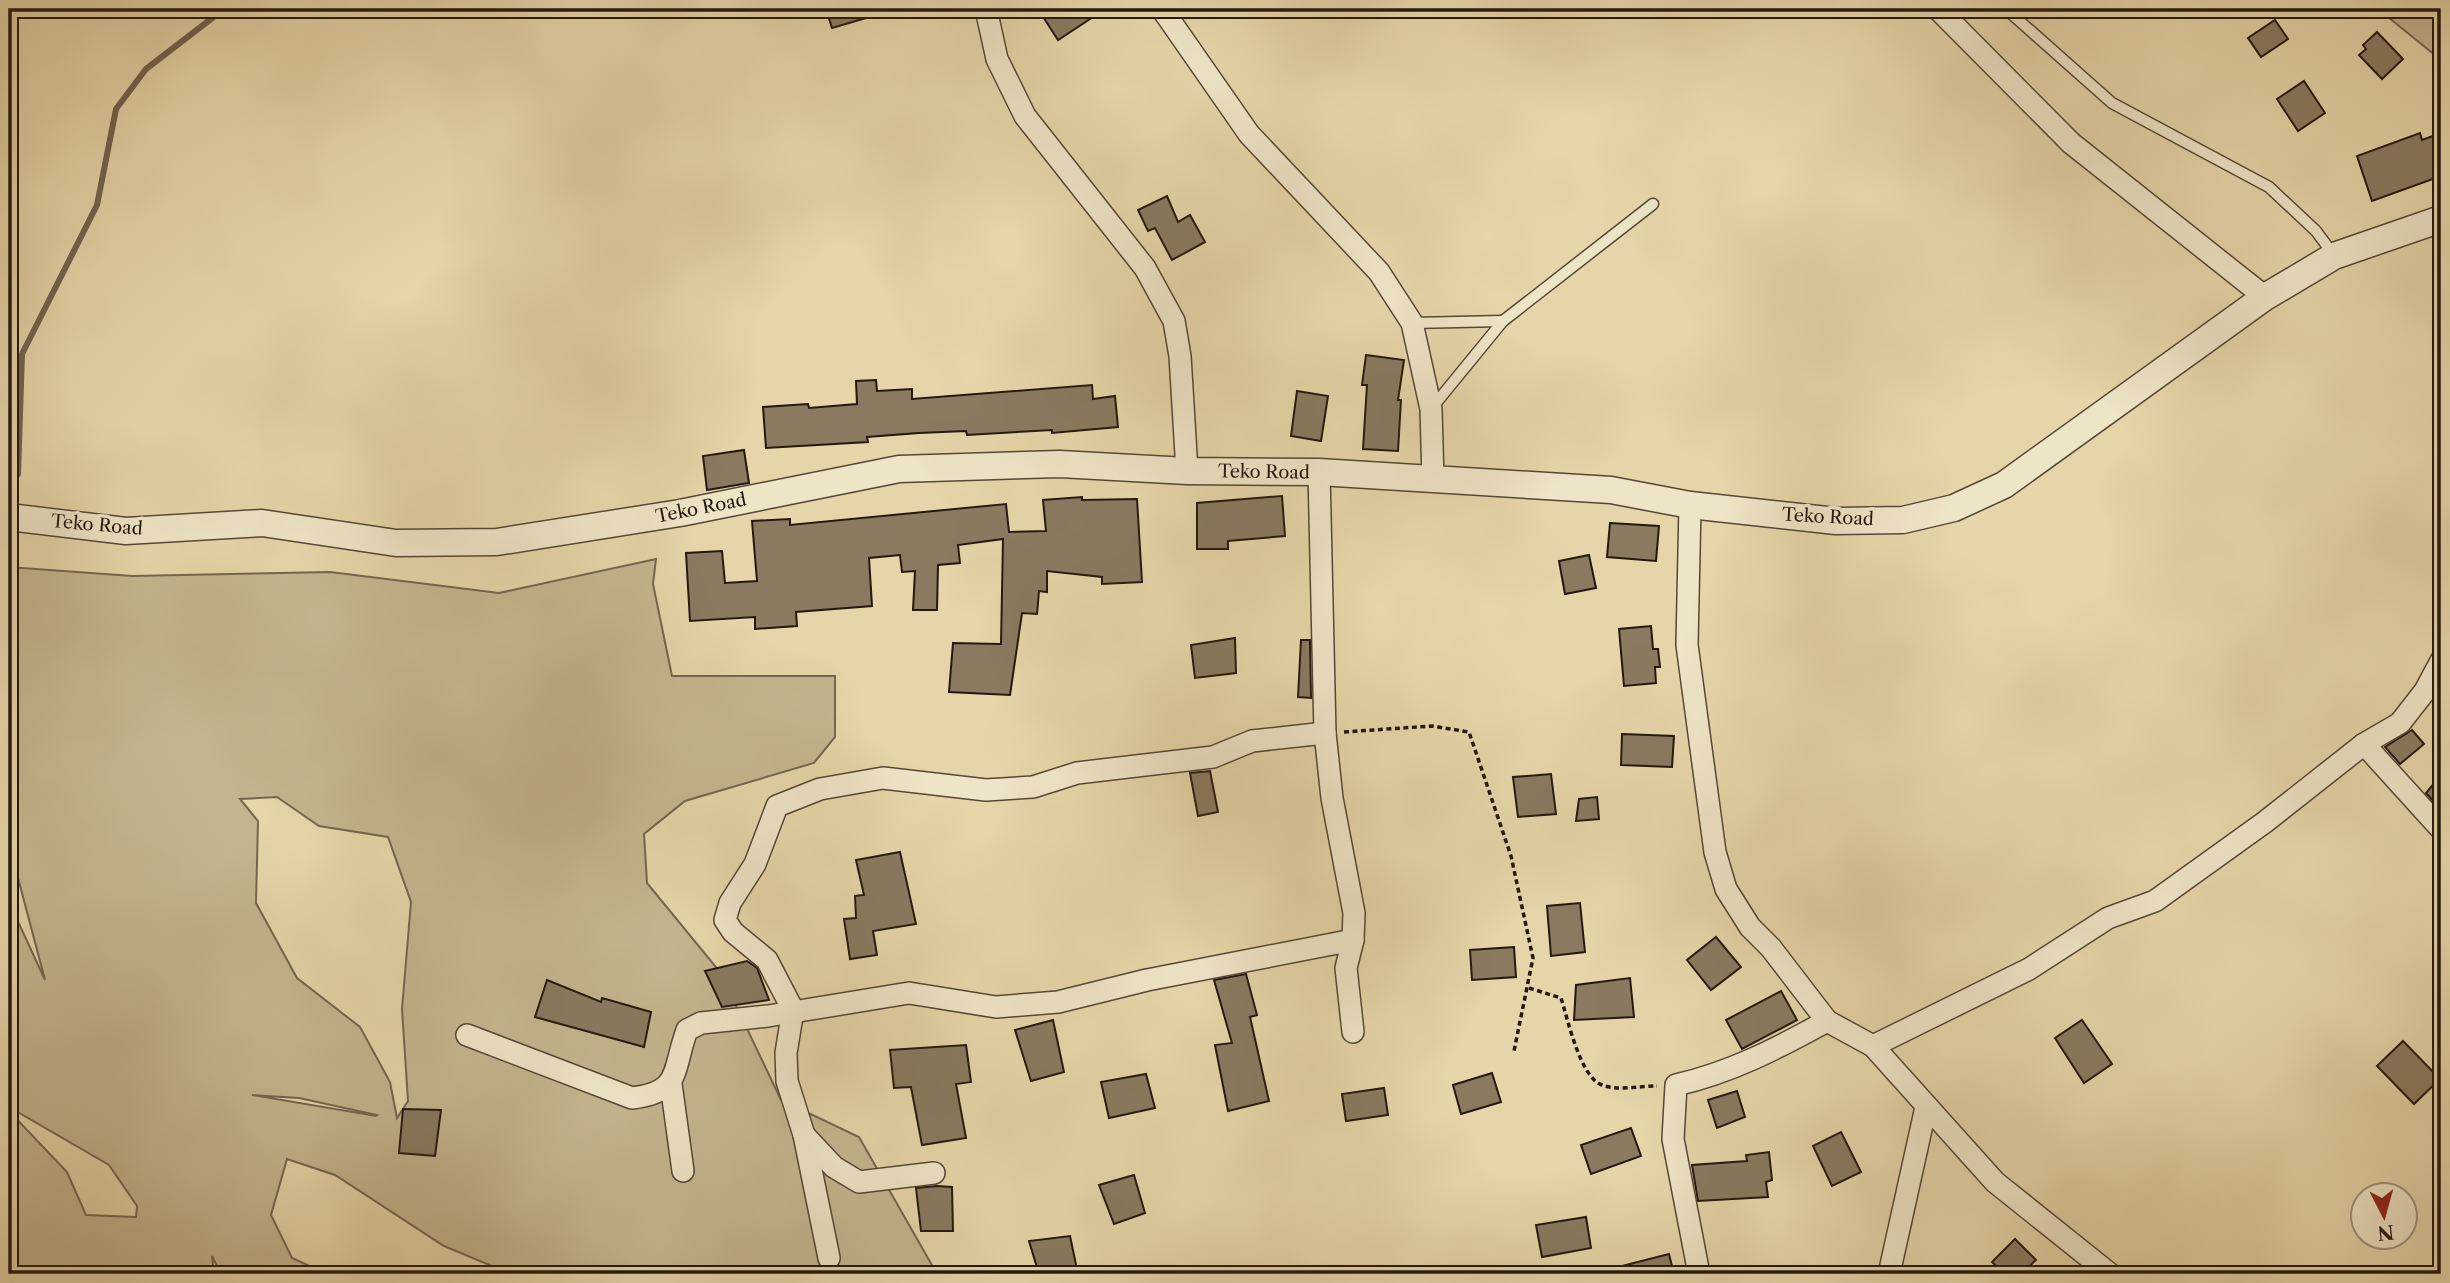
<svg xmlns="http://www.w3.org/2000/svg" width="2450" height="1283" viewBox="0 0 2450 1283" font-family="'Libre Caslon Text',serif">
<rect width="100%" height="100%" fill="#e5d5a8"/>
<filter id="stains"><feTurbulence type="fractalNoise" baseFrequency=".00286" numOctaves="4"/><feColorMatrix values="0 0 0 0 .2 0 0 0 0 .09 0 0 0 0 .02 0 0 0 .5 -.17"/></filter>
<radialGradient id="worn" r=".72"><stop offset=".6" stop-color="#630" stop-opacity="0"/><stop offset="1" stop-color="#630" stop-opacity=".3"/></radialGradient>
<g fill="#c4b58e" stroke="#746650" stroke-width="2" fill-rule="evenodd">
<path d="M 2378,9 L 2441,9 L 2441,60 Z"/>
<path d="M 656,559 L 653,584 L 672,676 L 835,676 L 835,737 L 814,763 L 685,801 L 644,834 L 647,883 L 720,972 L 781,1100 L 859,1137 L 937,1274 L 511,1274 L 444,1246 L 335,1175 L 287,1159 L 271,1215 L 292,1258 L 327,1274 L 221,1274 L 212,1256 L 214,1274 L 9,1274 L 9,1111 L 67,1172 L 86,1215 L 136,1217 L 137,1206 L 109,1165 L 9,1107 L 9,902 L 45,980 L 9,844 L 9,567 L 132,576 L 330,572 L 499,593 ZM 277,797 L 319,826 L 388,837 L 411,902 L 402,1009 L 408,1101 L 397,1118 L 390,1082 L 360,1027 L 297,978 L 256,903 L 258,821 L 240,799 ZM 252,1095 L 299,1098 L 377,1115 L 376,1116 Z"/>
</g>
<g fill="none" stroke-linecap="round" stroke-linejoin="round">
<path stroke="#71634d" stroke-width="6" d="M 18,474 L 22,354 L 97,205 L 116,109 L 146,69 L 224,9"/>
</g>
<g fill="#897a60" stroke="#251811" stroke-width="2">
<path d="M 826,9 L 882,9 L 883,13 L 832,28 Z"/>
<path d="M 1038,9 L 1083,9 L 1090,19 L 1058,40 Z"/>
<path d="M 2275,20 L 2288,39 L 2261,57 L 2248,38 Z"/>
<path d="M 2377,32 L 2403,59 L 2382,79 L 2359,55 L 2366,49 L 2363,45 Z"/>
<path d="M 2304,81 L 2325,113 L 2298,131 L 2277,99 Z"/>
<path d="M 2420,133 L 2422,140 L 2441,133 L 2441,176 L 2372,201 L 2357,156 Z"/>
<path d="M 1167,196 L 1178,222 L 1190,215 L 1205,242 L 1172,260 L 1155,228 L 1148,231 L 1138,210 Z"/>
<path d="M 1366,355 L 1404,360 L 1398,400 L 1401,400 L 1398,451 L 1363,449 L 1367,385 L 1362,385 Z"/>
<path d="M 876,380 L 877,391 L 912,389 L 912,399 L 1092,385 L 1093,399 L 1115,396 L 1118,427 L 1052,433 L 1052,430 L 967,435 L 966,431 L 919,433 L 867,437 L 868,442 L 766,448 L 763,407 L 808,404 L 809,408 L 857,404 L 856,381 Z"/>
<path d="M 1297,391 L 1328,396 L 1321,441 L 1291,436 Z"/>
<path d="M 744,450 L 749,483 L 707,490 L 703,456 Z"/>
<path d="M 1282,496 L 1285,536 L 1228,541 L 1228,549 L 1197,549 L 1197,503 Z"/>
<path d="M 1082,497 L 1082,500 L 1137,499 L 1142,582 L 1102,584 L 1102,577 L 1047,571 L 1047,592 L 1039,591 L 1037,614 L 1022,613 L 1010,695 L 949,692 L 953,643 L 1001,644 L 1003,539 L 958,545 L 960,563 L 938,565 L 937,610 L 913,610 L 915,571 L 902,572 L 900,555 L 869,558 L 872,606 L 796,612 L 797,626 L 755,629 L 755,617 L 690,621 L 686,553 L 722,551 L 725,583 L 757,581 L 752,521 L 790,519 L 790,525 L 1006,504 L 1009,532 L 1046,531 L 1043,500 Z"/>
<path d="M 1610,523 L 1659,526 L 1656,561 L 1607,557 Z"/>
<path d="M 1589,555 L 1596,588 L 1565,594 L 1559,561 Z"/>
<path d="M 1651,626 L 1653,649 L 1658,649 L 1660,667 L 1655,667 L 1656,683 L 1624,686 L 1619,629 Z"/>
<path d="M 1235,638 L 1236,673 L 1195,678 L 1191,645 Z"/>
<path d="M 1301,640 L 1310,640 L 1311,698 L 1298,697 Z"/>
<path d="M 2412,730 L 2424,744 L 2400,764 L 2385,747 Z"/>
<path d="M 1622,734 L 1674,736 L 1672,767 L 1621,765 Z"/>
<path d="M 1210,771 L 1218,812 L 1198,816 L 1190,773 Z"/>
<path d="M 1551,774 L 1556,814 L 1518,817 L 1513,777 Z"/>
<path d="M 2441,775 L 2441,810 L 2426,793 Z"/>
<path d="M 1597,797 L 1599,819 L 1576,821 L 1579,799 Z"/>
<path d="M 900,852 L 916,924 L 873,931 L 877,955 L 850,959 L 844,919 L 856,918 L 855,896 L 864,895 L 856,860 Z"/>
<path d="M 1580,903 L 1585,952 L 1551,956 L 1547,906 Z"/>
<path d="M 1716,937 L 1741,967 L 1711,990 L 1687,960 Z"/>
<path d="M 1514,947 L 1516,977 L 1472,980 L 1470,950 Z"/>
<path d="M 747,961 L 757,968 L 769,1000 L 722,1007 L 705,971 Z"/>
<path d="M 1246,974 L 1257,1015 L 1250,1017 L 1269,1101 L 1228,1111 L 1215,1045 L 1232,1043 L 1214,980 Z"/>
<path d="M 1630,978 L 1634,1017 L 1574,1020 L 1576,985 Z"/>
<path d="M 547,980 L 601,1002 L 602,998 L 651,1012 L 644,1047 L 535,1017 Z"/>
<path d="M 1781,991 L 1797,1020 L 1742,1049 L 1726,1020 Z"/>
<path d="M 1053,1020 L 1064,1072 L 1031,1081 L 1015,1030 Z"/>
<path d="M 2082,1020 L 2112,1064 L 2084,1083 L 2055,1038 Z"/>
<path d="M 2403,1041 L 2440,1079 L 2414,1104 L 2377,1066 Z"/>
<path d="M 966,1045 L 971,1082 L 956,1084 L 966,1138 L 922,1145 L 911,1087 L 894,1088 L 890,1050 Z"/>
<path d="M 1492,1073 L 1501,1102 L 1461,1114 L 1453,1085 Z"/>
<path d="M 1146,1074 L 1155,1108 L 1109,1118 L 1101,1082 Z"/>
<path d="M 1384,1088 L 1388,1115 L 1346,1121 L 1342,1094 Z"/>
<path d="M 1737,1091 L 1745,1117 L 1717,1128 L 1708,1100 Z"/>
<path d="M 403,1109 L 441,1110 L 435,1156 L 399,1153 Z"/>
<path d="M 1631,1128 L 1641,1156 L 1591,1174 L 1581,1145 Z"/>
<path d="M 1841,1132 L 1861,1172 L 1832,1186 L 1813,1146 Z"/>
<path d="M 1769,1152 L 1772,1180 L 1766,1182 L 1768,1197 L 1698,1201 L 1692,1165 L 1747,1161 L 1746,1155 Z"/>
<path d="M 1134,1175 L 1145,1213 L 1114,1224 L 1099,1185 Z"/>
<path d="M 937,1186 L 952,1187 L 953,1231 L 921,1231 L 916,1188 Z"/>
<path d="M 1586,1217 L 1591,1248 L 1542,1257 L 1536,1225 Z"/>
<path d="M 1070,1236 L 1078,1274 L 1039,1274 L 1029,1241 Z"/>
<path d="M 2015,1239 L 2036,1260 L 2021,1274 L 2005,1274 L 1992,1262 Z"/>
<path d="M 1669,1254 L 1674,1274 L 1614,1274 L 1614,1268 Z"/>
</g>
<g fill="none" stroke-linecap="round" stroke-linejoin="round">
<defs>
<g id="service">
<path d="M 2006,9 L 2112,103 L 2269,187 L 2316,231 L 2333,254"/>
<path d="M 1412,323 L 1503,321"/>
<path d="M 1431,409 L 1503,321 L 1653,204"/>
</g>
<g id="minor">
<path d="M 986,9 L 997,59 L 1025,116 L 1145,268 L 1174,321 L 1180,356 L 1187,471"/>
<path d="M 1162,9 L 1249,134 L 1379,272 L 1412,323 L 1431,409 L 1433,480"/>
<path d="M 1938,9 L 2071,143 L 2265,297"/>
<path d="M 1319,472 L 1325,733 L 1332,798 L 1354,913 L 1353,940 L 1346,968 L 1353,1032"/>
<path d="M 1690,505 L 1687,645 L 1715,852 L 1726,889 L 1750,927 L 1771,948 L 1827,1021 L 1873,1046 L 1995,1182 L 2110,1274"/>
<path d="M 2364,744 L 2441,829"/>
<path d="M 467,1035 L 632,1098 C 682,1092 672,1071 687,1030 L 701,1023 L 768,1016 L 909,993 L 996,1007 L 1058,1002 L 1147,980 L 1353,940"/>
<path d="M 1873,1046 L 2029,969 L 2108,918 L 2155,901 L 2265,822 L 2364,744 L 2400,723 L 2425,691 L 2441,661"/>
<path d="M 671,1084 L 683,1171"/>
<path d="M 804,1135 L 834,1167 L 859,1182 L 934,1173"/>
<path d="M 829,1258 L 804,1135 L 787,1081 L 786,1053 L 793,1010 L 767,960 L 733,932 L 725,920 L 730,903 L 755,864 L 777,806 L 820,789 L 883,778 L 986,790 L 1033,787 L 1077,773 L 1213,757 L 1252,741 L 1325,733"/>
<path d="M 1699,1274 L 1673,1139 L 1676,1085 C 1730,1073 1778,1048 1827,1021"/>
<path d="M 1889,1274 L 1926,1107"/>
</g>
<path id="tertiary" d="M 9,517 L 126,531 L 262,523 L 396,543 L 497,542 L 680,513 L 899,469 L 1060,464 L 1187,471 L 1319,472 L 1611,490 L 1690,505 L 1836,521 L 1903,520 L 1954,508 L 2004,485 L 2265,297 L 2334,256 L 2441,219"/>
</defs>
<use href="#service" stroke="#554737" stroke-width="13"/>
<use href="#minor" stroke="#554737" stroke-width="24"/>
<use href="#tertiary" stroke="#554737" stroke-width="29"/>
<g stroke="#251811" stroke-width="3.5" stroke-dasharray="5 3.5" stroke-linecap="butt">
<path d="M 1344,732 L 1432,726 L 1469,732 L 1511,856 L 1533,958 L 1514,1051"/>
<path d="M 1529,988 L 1561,998 C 1568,1020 1580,1077 1602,1085 C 1617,1091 1641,1086 1657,1086"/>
</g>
<use href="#service" stroke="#eee4c6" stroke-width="10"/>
<use href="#minor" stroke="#eee4c6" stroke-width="21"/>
<use href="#tertiary" stroke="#eee4c6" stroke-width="26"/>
</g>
<g text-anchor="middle" stroke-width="7" stroke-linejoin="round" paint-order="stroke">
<g font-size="18" fill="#251811" stroke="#eee4c6">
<text transform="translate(1264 472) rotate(1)" y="6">Teko Road</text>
<text transform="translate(701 508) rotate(-11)" y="6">Teko Road</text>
<text transform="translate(1828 517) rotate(3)" y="6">Teko Road</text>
<text transform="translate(97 525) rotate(5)" y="6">Teko Road</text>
</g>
</g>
<rect width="2450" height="1283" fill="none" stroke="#e5d5a8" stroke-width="35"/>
<rect x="10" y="10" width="2429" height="1262" fill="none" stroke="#251811" stroke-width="3.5"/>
<rect x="18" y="18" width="2415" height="1248" fill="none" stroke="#251811" stroke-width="2"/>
<g transform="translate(2384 1216) rotate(174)"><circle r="33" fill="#eee4c6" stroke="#9e927e" stroke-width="2"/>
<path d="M0-5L12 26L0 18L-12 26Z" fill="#8f2418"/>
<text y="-10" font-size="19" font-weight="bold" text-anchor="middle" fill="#251811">N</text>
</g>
<rect width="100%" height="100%" filter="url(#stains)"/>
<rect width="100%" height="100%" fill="url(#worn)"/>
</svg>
